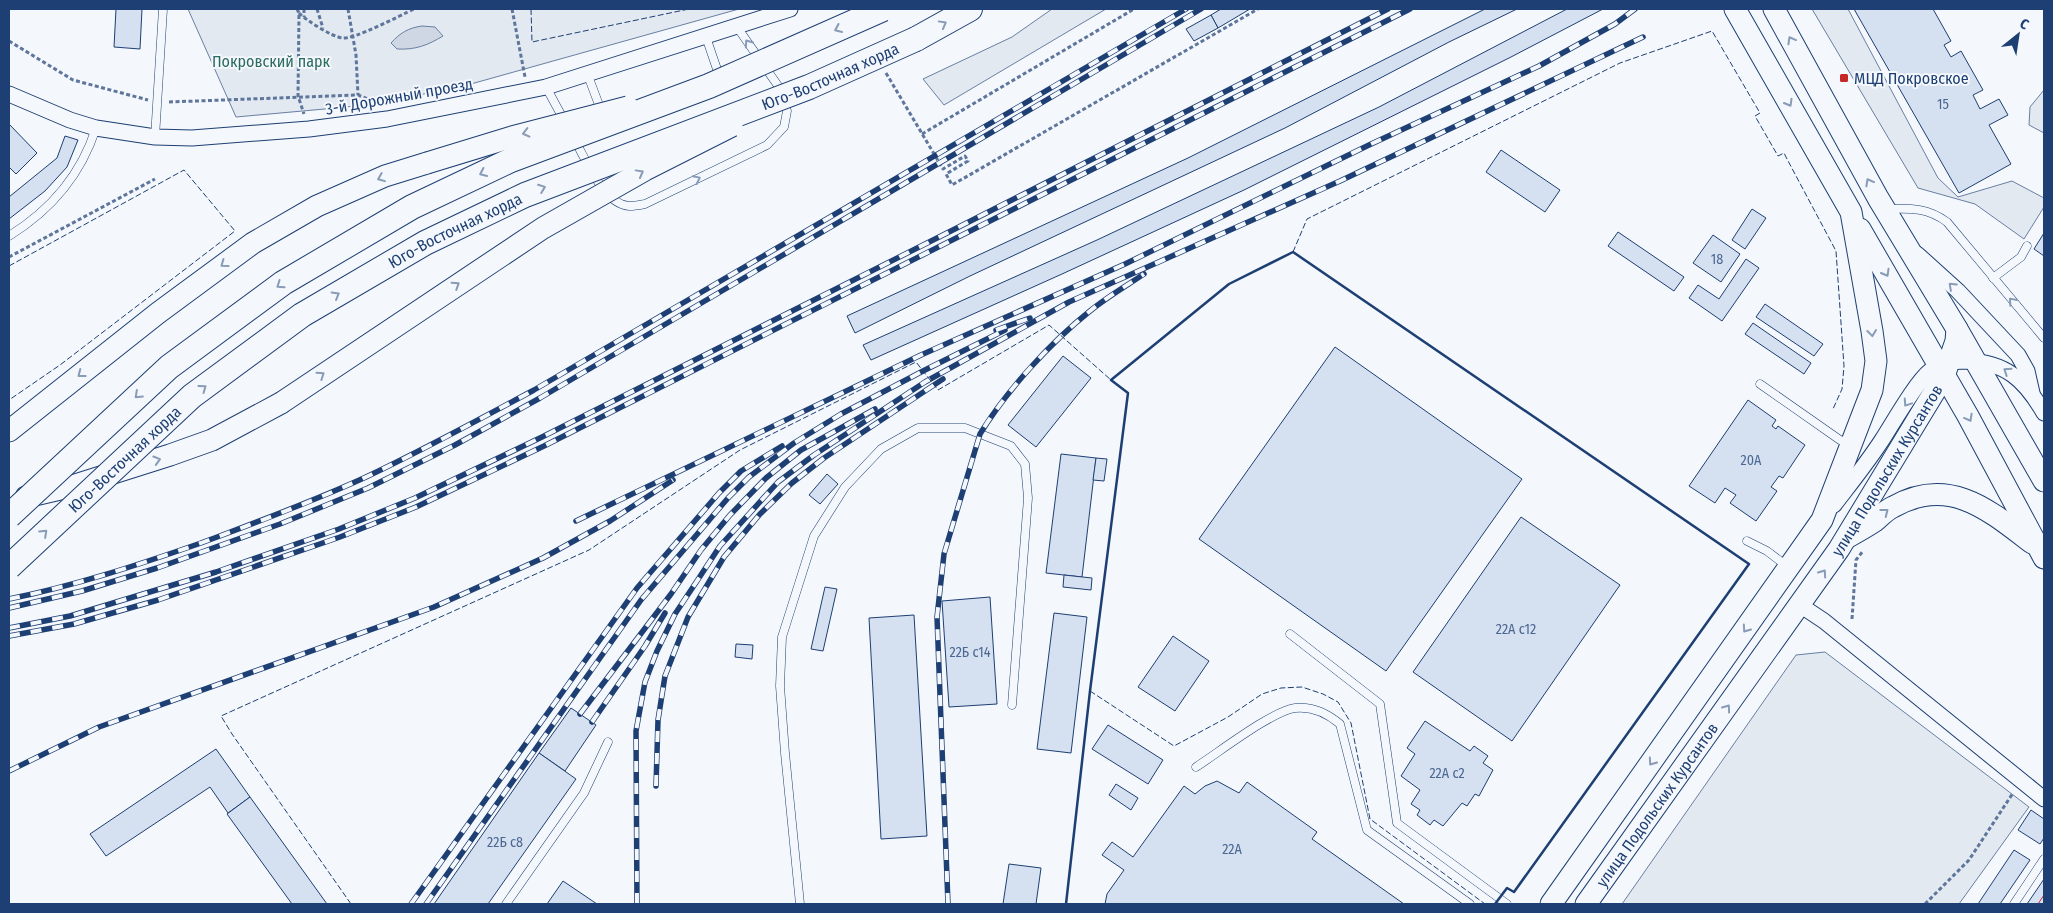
<svg xmlns="http://www.w3.org/2000/svg" width="2053" height="913" viewBox="0 0 2053 913" font-family="'Fira Sans Condensed',sans-serif">
<rect width="100%" height="100%" fill="#f4f7fb"/>
<g fill="#e3e9f0" stroke="#687fa3">
<path d="M 188,9 L 739,9 L 453,89 L 347,107 L 236,117 Z"/>
<path d="M 1052,9 L 1106,9 L 944,105 L 923,79 L 1012,37 Z"/>
<path d="M 1812,9 L 1848,9 L 1938,178 L 1958,197 L 2012,181 L 2044,198 L 2044,207 L 2024,239 L 1975,204 L 1918,188 Z"/>
<path d="M 2044,90 L 2044,133 L 2029,125 L 2030,107 Z"/>
<path d="M 1825,652 L 2029,807 L 1959,904 L 1622,904 L 1796,655 Z"/>
</g>
<path fill="#cfd7e4" stroke="#687fa3" d="M 422,26 L 435,27 L 443,36 C 428,45 416,50 397,49 L 391,43 C 400,33 408,28 422,26 Z"/>
<g fill="#d5e0f0" stroke="#1d3f73">
<path d="M 116,9 L 142,9 L 140,49 L 114,47 Z"/>
<path d="M 1221,9 L 1250,9 L 1218,28 L 1211,15 Z"/>
<path d="M 1485,9 L 1517,9 L 1449,42 L 1285,128 L 970,276 L 855,333 L 847,316 L 1188,158 Z"/>
<path d="M 1567,9 L 1603,9 L 1511,57 L 1244,190 L 1062,274 L 871,360 L 863,345 L 1097,240 L 1379,107 Z"/>
<path d="M 1854,9 L 1933,9 L 1951,41 L 1944,45 L 1951,57 L 1961,51 L 1983,90 L 1973,95 L 1980,109 L 1999,99 L 2008,115 L 1989,125 L 2011,164 L 1959,193 Z"/>
<path d="M 1211,15 L 1218,28 L 1194,41 L 1186,29 Z"/>
<path d="M 9,124 L 37,153 L 16,174 L 9,167 Z"/>
<path d="M 65,136 L 78,140 L 67,167 L 45,191 L 9,219 L 9,197 L 57,158 Z"/>
<path d="M 1501,150 L 1560,190 L 1545,212 L 1486,172 Z"/>
<path d="M 1752,209 L 1766,218 L 1745,249 L 1732,240 Z"/>
<path d="M 1618,232 L 1684,277 L 1674,291 L 1608,246 Z"/>
<path d="M 2044,233 L 2044,256 L 2034,249 Z"/>
<path d="M 1713,235 L 1740,254 L 1721,282 L 1693,263 Z"/>
<path d="M 1746,259 L 1759,268 L 1722,321 L 1689,298 L 1698,285 L 1719,299 Z"/>
<path d="M 1765,304 L 1823,344 L 1814,356 L 1756,317 Z"/>
<path d="M 1753,323 L 1811,363 L 1804,374 L 1745,334 Z"/>
<path d="M 1335,347 L 1522,479 L 1386,671 L 1199,539 Z"/>
<path d="M 1063,356 L 1091,378 L 1036,447 L 1008,425 Z"/>
<path d="M 1748,400 L 1776,420 L 1772,426 L 1776,429 L 1778,426 L 1805,445 L 1783,478 L 1779,476 L 1771,487 L 1777,491 L 1756,521 L 1730,503 L 1736,495 L 1725,488 L 1715,503 L 1689,486 Z"/>
<path d="M 1061,454 L 1096,458 L 1082,577 L 1046,573 Z"/>
<path d="M 1096,458 L 1107,459 L 1104,481 L 1093,480 Z"/>
<path d="M 827,474 L 838,484 L 820,504 L 809,495 Z"/>
<path d="M 1521,517 L 1620,585 L 1512,741 L 1413,672 Z"/>
<path d="M 1064,575 L 1092,578 L 1091,590 L 1063,587 Z"/>
<path d="M 825,587 L 837,589 L 823,651 L 811,649 Z"/>
<path d="M 990,597 L 997,704 L 949,707 L 942,601 Z"/>
<path d="M 1054,613 L 1087,617 L 1071,753 L 1037,749 Z"/>
<path d="M 914,615 L 927,836 L 881,839 L 869,618 Z"/>
<path d="M 1173,636 L 1209,661 L 1175,711 L 1138,687 Z"/>
<path d="M 736,644 L 753,645 L 752,659 L 735,657 Z"/>
<path d="M 571,708 L 596,725 L 565,771 L 539,753 Z"/>
<path d="M 1425,721 L 1470,751 L 1474,746 L 1488,756 L 1483,763 L 1493,770 L 1479,796 L 1475,794 L 1467,806 L 1462,803 L 1443,826 L 1434,820 L 1430,825 L 1417,815 L 1420,810 L 1411,804 L 1420,790 L 1401,776 L 1415,754 L 1407,748 Z"/>
<path d="M 1108,725 L 1163,760 L 1148,784 L 1092,749 Z"/>
<path d="M 216,749 L 250,797 L 228,813 L 210,787 L 106,856 L 90,834 Z"/>
<path d="M 539,753 L 576,779 L 488,904 L 434,904 Z"/>
<path d="M 1217,781 L 1239,793 L 1247,782 L 1317,832 L 1312,839 L 1404,904 L 1105,904 L 1107,894 L 1124,870 L 1102,855 L 1112,842 L 1133,857 L 1184,786 L 1195,794 L 1205,786 Z"/>
<path d="M 1116,784 L 1138,798 L 1131,810 L 1109,795 Z"/>
<path d="M 250,797 L 327,904 L 292,904 L 227,814 Z"/>
<path d="M 2031,810 L 2044,819 L 2044,838 L 2040,844 L 2018,830 Z"/>
<path d="M 2014,850 L 2030,860 L 2000,904 L 1978,904 Z"/>
<path d="M 1009,864 L 1041,868 L 1036,904 L 1003,904 Z"/>
<path d="M 2044,879 L 2044,904 L 2027,904 Z"/>
<path d="M 563,881 L 597,904 L 547,904 Z"/>
</g>
<g fill="none" stroke-linecap="round" stroke-linejoin="round">
<defs>
<g id="lane">
<path d="M 706,37 L 720,78"/>
<path d="M 587,73 L 602,113"/>
<path d="M 546,87 L 565,122"/>
<path d="M 155,137 L 163,9"/>
<path d="M 574,139 C 586,159 603,204 629,206 C 634,206 640,205 645,204 L 767,145 L 784,127 L 787,111 L 781,90 L 737,27"/>
<path d="M 1889,209 C 1911,208 1928,208 1947,222 L 2044,338"/>
<path d="M 9,236 C 51,210 81,175 96,128"/>
<path d="M 1993,278 L 2021,257 L 2027,246"/>
<path d="M 1760,384 L 1840,440 L 1850,444"/>
<path d="M 1747,541 L 1767,551 L 1788,567"/>
<path d="M 1290,634 L 1380,704 L 1397,823 L 1507,904"/>
<path d="M 1196,767 C 1218,753 1272,711 1295,708 C 1313,706 1327,713 1340,724 L 1367,830 L 1470,904"/>
<path d="M 506,904 L 584,793 L 608,742"/>
<path d="M 800,904 L 785,753 L 780,686 L 782,637 L 814,536 L 845,487 L 881,449 L 918,428 L 965,428 L 1011,446 L 1025,464 L 1028,498 L 1012,705"/>
<path d="M 2014,904 L 2044,859"/>
</g>
<g id="street">
<path d="M 9,94 L 70,120 L 96,128 L 155,137 L 192,138 L 309,129 L 387,119 L 546,87 L 790,9"/>
<path d="M 1917,254 L 1958,291 L 2018,355 L 2027,371 L 2032,393"/>
<path d="M 1834,505 C 1850,484 1867,463 1882,440 C 1893,423 1916,382 1930,371 C 1940,363 1953,361 1966,361 C 2006,362 2025,380 2044,413"/>
<path d="M 1800,605 L 1824,621 L 2044,799"/>
</g>
<g id="secondary">
<path d="M 1774,9 L 1878,198 L 1957,329 L 2044,481"/>
<path d="M 1860,229 L 1968,416 L 2044,558"/>
<path d="M 9,431 L 158,313 L 253,243 L 317,206 L 385,176 L 427,163"/>
<path d="M 26,497 L 69,487 L 170,455 L 212,440 L 281,403"/>
<path d="M 1848,537 C 1857,532 1866,527 1875,521 C 1881,516 1886,510 1893,507 C 1949,475 1989,510 2032,543"/>
<path d="M 1551,904 L 1822,520 L 1872,390 L 1876,361 L 1872,331 L 1851,212 L 1735,9"/>
<path id="s1" d="M 1586,904 L 1839,549 L 1944,376 L 1956,341 L 1957,329"/>
</g>
<path id="primary" d="M 916,39 L 970,9"/>
</defs>
<use href="#lane" stroke="#1d3f73" stroke-width="9"/>
<use href="#street" stroke="#1d3f73" stroke-width="17"/>
<use href="#secondary" stroke="#1d3f73" stroke-width="23"/>
<use href="#primary" stroke="#1d3f73" stroke-width="26"/>
<g stroke="#5e769c" stroke-width="3" stroke-dasharray="4 2.5" stroke-linecap="butt">
<path d="M 297,9 L 299,13 L 298,96 L 304,114"/>
<path d="M 304,9 L 304,17"/>
<path d="M 317,9 L 323,28"/>
<path d="M 348,9 L 356,55 L 358,95"/>
<path d="M 512,9 L 525,77"/>
<path d="M 299,13 C 307,21 331,36 342,38 C 354,40 401,15 414,9"/>
<path d="M 9,41 L 73,80 L 148,100"/>
<path d="M 886,73 L 943,169 L 965,156 L 968,161 L 946,174 L 952,185 L 1258,9"/>
<path d="M 169,102 L 358,95 L 378,103"/>
<path d="M 922,134 L 1134,9"/>
<path d="M 9,257 L 155,179"/>
<path d="M 1852,619 L 1856,560 L 1863,551"/>
<path d="M 1925,904 L 1969,860 L 2013,793"/>
</g>
<use href="#lane" stroke="#f4f7fb" stroke-width="8"/>
<use href="#street" stroke="#f4f7fb" stroke-width="15"/>
<use href="#secondary" stroke="#f4f7fb" stroke-width="21"/>
<use href="#primary" stroke="#f4f7fb" stroke-width="24"/>
<defs>
<g id="rail">
<path d="M 996,330 L 1030,318"/>
<path d="M 576,521 L 921,355 L 1125,264 L 1369,145 L 1539,66 L 1615,24 L 1635,9"/>
<path d="M 9,599 C 74,586 138,565 201,543 C 257,522 312,502 366,477 C 423,450 478,420 534,390 L 1186,9"/>
<path d="M 9,608 L 82,591 L 157,568 L 280,524 L 368,488 L 455,445 L 540,398 L 1201,9"/>
<path d="M 9,628 L 70,616 L 216,572 L 339,529 L 415,498 L 542,437 L 945,234 L 1388,9"/>
<path d="M 9,636 L 74,624 L 158,600 L 340,537 L 416,507 L 544,446 L 1410,9"/>
<path d="M 580,714 L 671,594 L 701,550 L 730,515 L 766,478 L 801,450 L 875,409"/>
<path d="M 592,722 L 645,646 L 665,613"/>
<path d="M 9,771 L 99,727 L 434,607 L 543,558 L 610,521 L 673,480"/>
<path d="M 656,786 L 658,720 L 665,676 L 688,617 L 724,557 L 760,514 L 792,483 L 824,458 L 943,379"/>
<path d="M 411,904 L 637,588 L 719,493 L 741,471 L 782,446"/>
<path d="M 426,904 L 641,600 L 728,498 L 749,477 L 794,443 L 841,414 L 923,371 L 1005,330"/>
<path d="M 637,904 L 636,731 L 645,682 L 657,651 L 675,614 L 695,584 L 720,546 L 778,482 L 814,455 L 925,382 L 1069,302 L 1340,181 L 1643,37"/>
<path d="M 948,904 L 937,617 L 944,554 L 980,434 C 1006,391 1051,342 1090,311 C 1107,297 1126,286 1144,274"/>
</g>
</defs>
<use href="#rail" stroke="#1d3f73" stroke-width="5.5"/>
<use href="#rail" stroke="#f4f7fb" stroke-width="4" stroke-dasharray="11" stroke-linecap="butt"/>
<defs>
<g id="secondary-bridge">
<path d="M 427,163 L 512,137 L 628,107"/>
<path d="M 281,403 L 543,228 L 645,170 L 732,126"/>
</g>
<g id="primary-bridge">
<path d="M 9,516 L 169,367 L 283,283 L 412,207 L 511,160 L 709,86 L 883,9"/>
<path id="s2" d="M 9,567 L 192,396 L 302,315 L 425,243 L 525,195 L 809,87 L 916,39"/>
</g>
</defs>
<use href="#secondary-bridge" stroke="#1d3f73" stroke-width="23" stroke-linecap="butt"/>
<use href="#primary-bridge" stroke="#1d3f73" stroke-width="26" stroke-linecap="butt"/>
<use href="#secondary-bridge" stroke="#f4f7fb" stroke-width="21"/>
<use href="#primary-bridge" stroke="#f4f7fb" stroke-width="24"/>
<g stroke="#1d3f73" stroke-width="1" stroke-dasharray="6 2.5" stroke-linecap="butt">
<path d="M 531,9 L 532,42 L 689,9"/>
<path d="M 1293,252 L 1307,219 L 1620,63 L 1712,31 L 1760,113 L 1755,116 L 1778,156 L 1784,153 L 1787,159 L 1836,251 L 1844,366 L 1842,389 L 1833,409"/>
<path d="M 9,266 L 184,170 L 235,231 L 60,365 L 9,400"/>
<path d="M 1090,691 L 1174,746 L 1228,717 L 1262,694 L 1281,688 L 1302,687 L 1323,694 L 1338,702 L 1351,723 L 1370,819 L 1485,904"/>
<path d="M 351,904 L 232,734 L 221,716 L 589,550 L 740,450 L 916,362 L 938,390 L 1049,325 L 1111,380"/>
</g>
<path stroke="#1d3f73" stroke-width="2.5" d="M 1066,904 L 1090,691 L 1128,393 L 1111,380 L 1229,284 L 1293,252 L 1749,564 L 1514,892 L 1507,888 L 1495,904"/>
<path stroke="#c62828" stroke-width="1" stroke-dasharray="18 4 2.5 4" stroke-linecap="butt" d="M 2038,904 L 2044,895"/>
</g>
<defs><path id="oneway-chevron" d="M-2-3.5L2.5 0L-2 3.5" fill="none" stroke-width="1.6" stroke-linecap="round" stroke-linejoin="round" transform="scale(1.25)"/></defs>
<g stroke="#889bb7">
<use href="#oneway-chevron" transform="translate(943 24) rotate(-29)"/>
<use href="#oneway-chevron" transform="translate(838 29) rotate(156)"/>
<use href="#oneway-chevron" transform="translate(1791 40) rotate(-119)"/>
<use href="#oneway-chevron" transform="translate(748 43) rotate(-125)"/>
<use href="#oneway-chevron" transform="translate(1789 103) rotate(60)"/>
<use href="#oneway-chevron" transform="translate(526 133) rotate(166)"/>
<use href="#oneway-chevron" transform="translate(483 173) rotate(155)"/>
<use href="#oneway-chevron" transform="translate(640 173) rotate(-29)"/>
<use href="#oneway-chevron" transform="translate(381 178) rotate(158)"/>
<use href="#oneway-chevron" transform="translate(697 179) rotate(-26)"/>
<use href="#oneway-chevron" transform="translate(1869 182) rotate(-119)"/>
<use href="#oneway-chevron" transform="translate(542 188) rotate(-21)"/>
<use href="#oneway-chevron" transform="translate(224 264) rotate(144)"/>
<use href="#oneway-chevron" transform="translate(1886 273) rotate(60)"/>
<use href="#oneway-chevron" transform="translate(280 285) rotate(145)"/>
<use href="#oneway-chevron" transform="translate(456 285) rotate(-33)"/>
<use href="#oneway-chevron" transform="translate(1952 286) rotate(-137)"/>
<use href="#oneway-chevron" transform="translate(336 295) rotate(-30)"/>
<use href="#oneway-chevron" transform="translate(2012 301) rotate(-131)"/>
<use href="#oneway-chevron" transform="translate(1872 333) rotate(83)"/>
<use href="#oneway-chevron" transform="translate(2007 371) rotate(-146)"/>
<use href="#oneway-chevron" transform="translate(81 374) rotate(142)"/>
<use href="#oneway-chevron" transform="translate(321 375) rotate(-34)"/>
<use href="#oneway-chevron" transform="translate(203 388) rotate(-36)"/>
<use href="#oneway-chevron" transform="translate(138 395) rotate(137)"/>
<use href="#oneway-chevron" transform="translate(1907 403) rotate(124)"/>
<use href="#oneway-chevron" transform="translate(1969 418) rotate(61)"/>
<use href="#oneway-chevron" transform="translate(157 460) rotate(-17)"/>
<use href="#oneway-chevron" transform="translate(1885 512) rotate(-38)"/>
<use href="#oneway-chevron" transform="translate(44 533) rotate(-43)"/>
<use href="#oneway-chevron" transform="translate(1823 573) rotate(-55)"/>
<use href="#oneway-chevron" transform="translate(1746 629) rotate(125)"/>
<use href="#oneway-chevron" transform="translate(1727 708) rotate(-54)"/>
<use href="#oneway-chevron" transform="translate(1652 762) rotate(125)"/>
</g>
<rect fill="#c62828" stroke="#f4f7fb" stroke-width="2" x="1839" y="73" width="10" height="10" rx="2.5"/>
<g text-anchor="middle" stroke-width="4" stroke-linejoin="round" paint-order="stroke">
<g font-size="14" fill="#4b6792">
<text x="1943" y="109">15</text>
<text x="1717" y="264">18</text>
<text x="1751" y="465">20А</text>
<text x="1516" y="634">22А с12</text>
<text x="970" y="657">22Б с14</text>
<text x="1447" y="778">22А с2</text>
<text x="505" y="847">22Б с8</text>
<text x="1232" y="854">22А</text>
</g>
<g font-size="16" fill="#2c6c60" stroke="#f4f7fb">
<text x="271" y="67">Покровский парк</text>
</g>
<g font-size="16" fill="#1d3f73" stroke="#f4f7fb">
<text dy="6" stroke="none"><textPath href="#s2" startOffset="968">Юго-Восточная хорда</textPath></text>
<text transform="translate(399 96) rotate(-10)" y="6">3-й Дорожный проезд</text>
<text dy="6" stroke="none"><textPath href="#s2" startOffset="562">Юго-Восточная хорда</textPath></text>
<text dy="6" stroke="none"><textPath href="#s2" startOffset="158">Юго-Восточная хорда</textPath></text>
<text dy="6" stroke="none"><textPath href="#s1" startOffset="528">улица Подольских Курсантов</textPath></text>
<text dy="6" stroke="none"><textPath href="#s1" startOffset="122">улица Подольских Курсантов</textPath></text>
</g>
<g font-size="16" fill="#1d3f73" stroke="#f4f7fb" text-anchor="start">
<text x="1854" y="84">МЦД Покровское</text>
</g>
</g>
<rect width="2053" height="913" fill="none" stroke="#1d3f73" stroke-width="20"/>
<g transform="translate(2018 35) rotate(30)" stroke="#f4f7fb" stroke-width="4" paint-order="stroke">
<path d="M0-4L9 19L0 12L-9 19Z" fill="#1d3f73"/>
<text y="-8" font-size="14" font-weight="bold" text-anchor="middle" fill="#1d3f73">С</text>
</g>
</svg>
